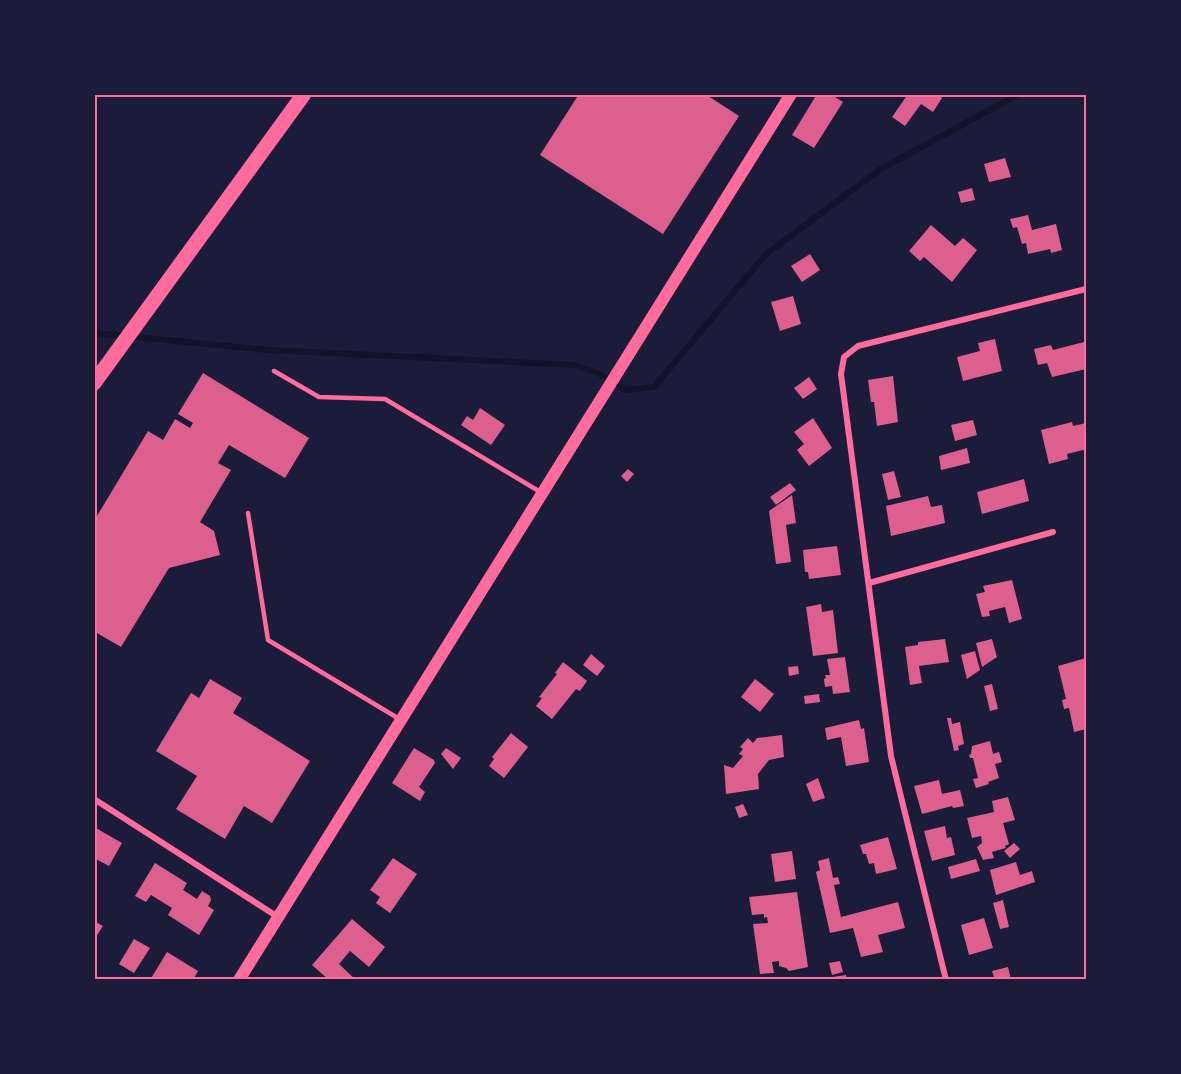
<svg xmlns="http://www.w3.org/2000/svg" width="1181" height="1074" viewBox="0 0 1181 1074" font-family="'Asap Condensed',sans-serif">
<rect width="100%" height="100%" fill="#1b1b3a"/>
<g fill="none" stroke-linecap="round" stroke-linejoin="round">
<path stroke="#12122b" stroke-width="6" d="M 94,333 L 268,350 L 575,365 L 598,373 L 626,390 L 654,387 L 766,254 L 881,169 L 1019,94"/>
</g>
<g fill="#dd5f8e">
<path d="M 579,94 L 705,94 L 739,116 L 663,234 L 540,155 Z"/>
<path d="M 817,94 L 830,94 L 843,102 L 814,148 L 792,135 Z"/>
<path d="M 908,94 L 937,94 L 942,98 L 933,112 L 921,104 L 905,126 L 892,117 Z"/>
<path d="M 1005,158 L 1011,177 L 989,182 L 984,164 Z"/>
<path d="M 972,188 L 975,200 L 961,203 L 958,192 Z"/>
<path d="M 1028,215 L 1032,230 L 1056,224 L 1062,250 L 1051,253 L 1050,249 L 1028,254 L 1026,243 L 1022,244 L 1017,227 L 1013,228 L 1010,219 Z"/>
<path d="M 931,225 L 955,246 L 963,238 L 977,250 L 952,282 L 924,257 L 920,261 L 909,251 Z"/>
<path d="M 810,254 L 820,270 L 802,282 L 791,266 Z"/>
<path d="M 793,296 L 801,324 L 780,331 L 771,302 Z"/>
<path d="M 995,339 L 1002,371 L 963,381 L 957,357 L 980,351 L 978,343 Z"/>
<path d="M 1084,342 L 1086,350 L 1086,369 L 1052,377 L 1047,363 L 1038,365 L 1034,349 L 1051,345 L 1053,350 Z"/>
<path d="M 203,373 L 309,438 L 285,478 L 229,445 L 218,463 L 231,470 L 200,522 L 214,531 L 220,555 L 169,568 L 121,647 L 97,633 L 94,637 L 94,521 L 148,431 L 163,440 L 175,419 L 190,428 L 193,423 L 178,414 Z"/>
<path d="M 893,376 L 898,422 L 877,426 L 874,402 L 871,402 L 868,380 Z"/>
<path d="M 809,377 L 817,389 L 803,399 L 794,388 Z"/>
<path d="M 480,408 L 505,425 L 491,445 L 461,425 L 467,416 L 473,420 Z"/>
<path d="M 813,418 L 832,448 L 809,466 L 797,450 L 804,444 L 794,432 Z"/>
<path d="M 973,420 L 977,435 L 955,441 L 951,425 Z"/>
<path d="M 1072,422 L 1073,426 L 1086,423 L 1086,452 L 1083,450 L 1067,454 L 1068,459 L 1049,464 L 1041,430 Z"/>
<path d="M 967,448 L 970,463 L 941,470 L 939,456 Z"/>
<path d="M 628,469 L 634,474 L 627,482 L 621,476 Z"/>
<path d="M 894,471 L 901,497 L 888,500 L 882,474 Z"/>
<path d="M 1024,479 L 1029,501 L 982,514 L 977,492 Z"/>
<path d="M 790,483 L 796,490 L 776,505 L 770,497 Z"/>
<path d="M 792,495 L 796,523 L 786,525 L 791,562 L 776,564 L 769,511 Z"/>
<path d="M 928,496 L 931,507 L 942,505 L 945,523 L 891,536 L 886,506 Z"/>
<path d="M 837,546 L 841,575 L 809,579 L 808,572 L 805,572 L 803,550 Z"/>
<path d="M 1012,580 L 1022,619 L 1009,623 L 1005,607 L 989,611 L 990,616 L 982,617 L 976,594 L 985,592 L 983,586 Z"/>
<path d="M 821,604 L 822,612 L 833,610 L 838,653 L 813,656 L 806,607 Z"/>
<path d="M 945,639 L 949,662 L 919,666 L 922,683 L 910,685 L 905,647 L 918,645 L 918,642 Z"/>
<path d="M 992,639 L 997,657 L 982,667 L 976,643 Z"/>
<path d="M 975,651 L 980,670 L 967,679 L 961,655 Z"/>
<path d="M 591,654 L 605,666 L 597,676 L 583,665 Z"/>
<path d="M 845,657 L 850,692 L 833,694 L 832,686 L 825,687 L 824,679 L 826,678 L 825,675 L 830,675 L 827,659 Z"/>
<path d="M 1086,658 L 1086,729 L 1074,732 L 1069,708 L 1064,709 L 1062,700 L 1066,699 L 1058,666 Z"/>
<path d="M 563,662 L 587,681 L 580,691 L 576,689 L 552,719 L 536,706 L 542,698 L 539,697 L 557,674 L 555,673 Z"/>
<path d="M 798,666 L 799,674 L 789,676 L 788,667 Z"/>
<path d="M 210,679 L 242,698 L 233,713 L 310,761 L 272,823 L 244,806 L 225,839 L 176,809 L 197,776 L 156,751 L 191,693 L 199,698 Z"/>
<path d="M 755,679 L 774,694 L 760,712 L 741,697 Z"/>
<path d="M 992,684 L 998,709 L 990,711 L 984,686 Z"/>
<path d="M 819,694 L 820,702 L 805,704 L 804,696 Z"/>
<path d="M 947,718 L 951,718 L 952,724 L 960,722 L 964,744 L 958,746 L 959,750 L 954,751 Z"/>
<path d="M 859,720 L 861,729 L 864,728 L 869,762 L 846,766 L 841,737 L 827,740 L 825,728 Z"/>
<path d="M 511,733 L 528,747 L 504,778 L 489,766 L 494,759 L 492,757 Z"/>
<path d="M 782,735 L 784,757 L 769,760 L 758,774 L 759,789 L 726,794 L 724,765 L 733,768 L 743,756 L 739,754 L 743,749 L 740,747 L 748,738 L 753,743 L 757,738 Z"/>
<path d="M 990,741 L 993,754 L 999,752 L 1002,762 L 995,764 L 999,778 L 988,782 L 989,784 L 976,788 L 973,779 L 978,778 L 973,758 L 970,758 L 969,755 L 971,754 L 972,746 Z"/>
<path d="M 414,748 L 434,760 L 435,763 L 419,787 L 425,792 L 420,801 L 392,783 Z"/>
<path d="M 446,748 L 461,758 L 453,769 L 441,754 Z"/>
<path d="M 818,778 L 825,798 L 813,802 L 806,784 Z"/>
<path d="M 939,780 L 942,794 L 960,790 L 964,806 L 953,808 L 952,806 L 922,814 L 914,786 Z"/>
<path d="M 1008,797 L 1015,820 L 1003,823 L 1009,844 L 1005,846 L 1006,848 L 992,852 L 994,858 L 983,860 L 977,847 L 982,843 L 981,836 L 972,838 L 967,818 L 994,812 L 992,801 Z"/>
<path d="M 743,804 L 748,815 L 739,818 L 735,807 Z"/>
<path d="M 945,826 L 947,838 L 951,837 L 955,855 L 932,861 L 924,831 Z"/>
<path d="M 94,827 L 122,843 L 109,866 L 94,858 Z"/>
<path d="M 888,837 L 897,869 L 876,874 L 874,863 L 869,864 L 866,854 L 863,854 L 860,845 Z"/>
<path d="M 1014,843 L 1020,849 L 1010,858 L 1004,851 Z"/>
<path d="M 792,851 L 796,879 L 775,882 L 771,854 Z"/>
<path d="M 393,858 L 417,874 L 390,913 L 376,903 L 380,897 L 370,890 Z"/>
<path d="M 829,858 L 833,878 L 838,877 L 840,884 L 834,885 L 841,917 L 898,902 L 905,928 L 878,935 L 883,952 L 861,957 L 853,928 L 830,933 L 816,872 L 820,870 L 818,861 Z"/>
<path d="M 976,859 L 980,871 L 951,879 L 948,867 Z"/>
<path d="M 1016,862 L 1020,875 L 1032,871 L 1035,882 L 996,895 L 990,870 Z"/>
<path d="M 155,863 L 187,883 L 183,890 L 197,899 L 202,891 L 210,896 L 211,900 L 208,906 L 214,910 L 199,935 L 168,915 L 172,908 L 151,895 L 146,902 L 135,896 Z"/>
<path d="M 797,892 L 808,967 L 789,971 L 786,968 L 779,966 L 779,961 L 772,962 L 774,973 L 760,974 L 753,924 L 768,923 L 767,917 L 764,918 L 764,914 L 752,915 L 749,897 Z"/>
<path d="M 1003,900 L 1009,927 L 1000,929 L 993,903 Z"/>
<path d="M 984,918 L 993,948 L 969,955 L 961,925 Z"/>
<path d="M 352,919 L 385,947 L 369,967 L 350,951 L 339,964 L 356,980 L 329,980 L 312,965 Z"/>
<path d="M 94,921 L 103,926 L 94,940 Z"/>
<path d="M 134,939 L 150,948 L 134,973 L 119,964 Z"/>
<path d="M 167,952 L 198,971 L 193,980 L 150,980 Z"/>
<path d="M 840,961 L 843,972 L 832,975 L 829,963 Z"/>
<path d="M 1008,967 L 1011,980 L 995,980 L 992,971 Z"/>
<path d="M 846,975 L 847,980 L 826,980 L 826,978 Z"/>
</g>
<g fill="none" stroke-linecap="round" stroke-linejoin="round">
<g stroke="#ff6b9d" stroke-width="4.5">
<path d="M 274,371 L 319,397 L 385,399 L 542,493"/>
<path d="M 248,513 L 268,640 L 401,720"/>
</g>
<g stroke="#ff6b9d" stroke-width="6">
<path d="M 869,583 L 1053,532"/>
<path d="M 94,799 L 278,917"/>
<path d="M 946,980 L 891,756 L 841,374 L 844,357 L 858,346 L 1086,289"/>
</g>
<path stroke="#ff6b9d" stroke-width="12" d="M 239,980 L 791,94"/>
<path stroke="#ff6b9d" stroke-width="15" d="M 94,383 L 304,94"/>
</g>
<rect width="1181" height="1074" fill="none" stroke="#1b1b3a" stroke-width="192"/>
<rect x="96" y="96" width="989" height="882" fill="none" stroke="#ff6b9d" stroke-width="2"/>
</svg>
